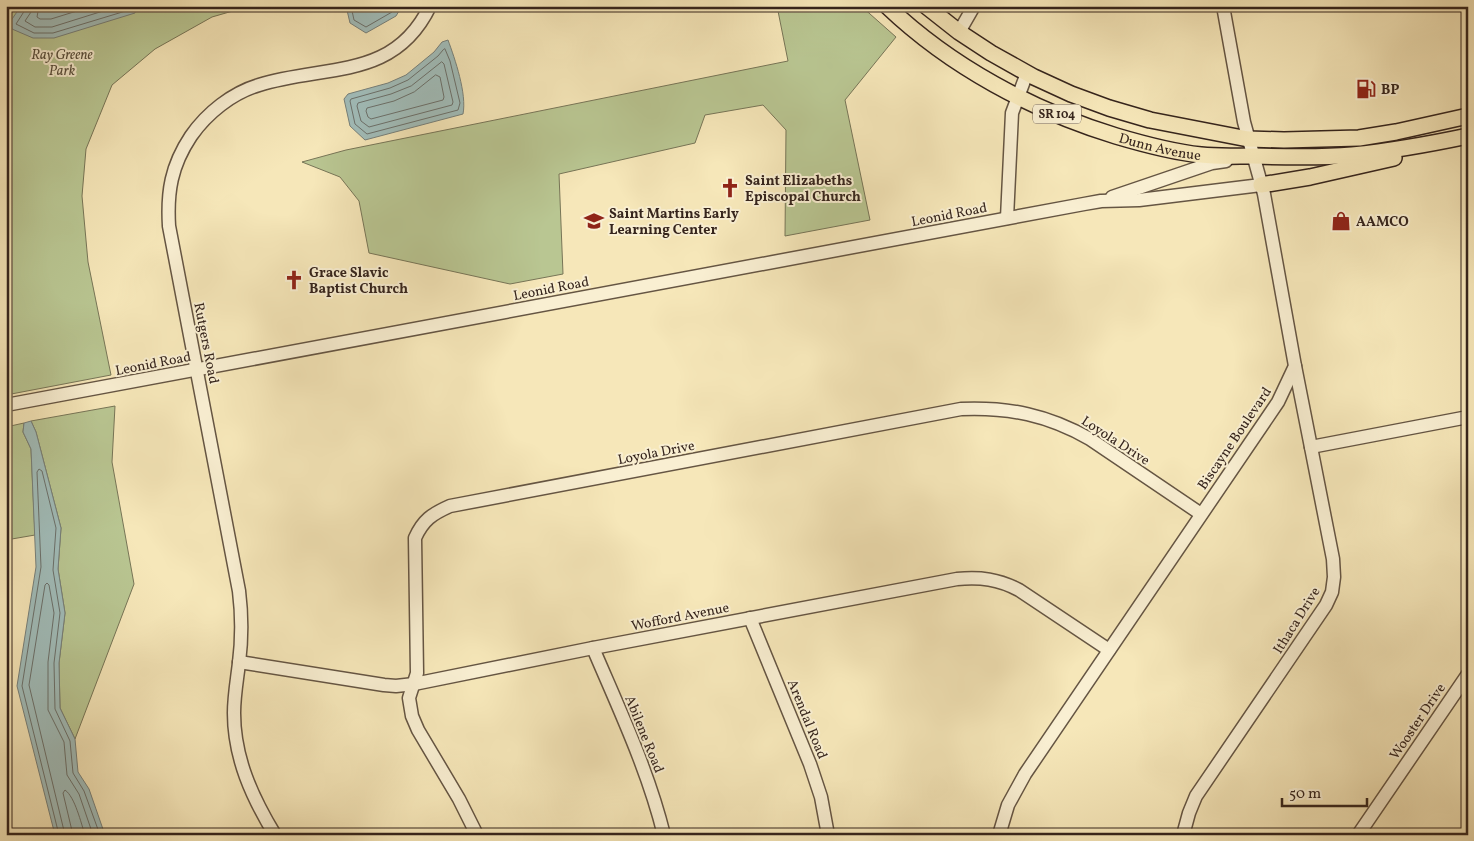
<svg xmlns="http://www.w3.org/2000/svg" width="1474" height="841" viewBox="0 0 1474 841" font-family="Vollkorn,serif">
<rect width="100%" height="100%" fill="#f6e7b9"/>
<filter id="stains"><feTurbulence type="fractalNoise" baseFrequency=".004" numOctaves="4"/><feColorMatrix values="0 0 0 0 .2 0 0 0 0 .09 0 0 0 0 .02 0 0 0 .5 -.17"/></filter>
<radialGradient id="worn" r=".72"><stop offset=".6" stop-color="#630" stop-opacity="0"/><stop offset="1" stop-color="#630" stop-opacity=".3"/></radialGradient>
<g fill="#b9c692" stroke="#777557">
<path d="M 6,6 L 250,6 L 212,17 L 155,49 L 112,85 L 86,149 L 82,196 L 88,262 L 111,375 L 6,395 Z"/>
<path d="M 777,6 L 861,6 L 896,37 L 845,100 L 870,220 L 785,236 L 786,130 L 763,105 L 705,115 L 695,143 L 559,174 L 563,274 L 510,284 L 369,253 L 359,201 L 340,177 L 302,162 L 346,150 L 788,61 Z"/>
<path d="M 115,406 L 112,462 L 134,584 L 75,739 L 60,708 L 59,663 L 65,613 L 58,569 L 61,528 L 36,432 L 31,421 Z"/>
<path d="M 24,423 L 23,432 L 31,449 L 35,535 L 6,540 L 6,427 Z"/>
</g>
<g fill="#a1bdba" stroke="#76807b">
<path d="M 21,6 L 136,6 L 135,13 L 54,38 L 33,38 L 12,29 L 10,22 Z"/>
<path d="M 346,6 L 402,6 L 396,16 L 366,33 L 350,23 Z"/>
<path d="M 448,40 C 455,59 467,94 463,114 L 365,140 L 350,126 L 344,99 L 348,94 L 388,83 L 406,75 L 434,52 L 442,42 Z"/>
<path d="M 31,421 L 36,432 L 61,528 L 58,569 L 65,613 L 59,663 L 60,708 L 75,739 L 78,772 L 89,789 L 105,835 L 55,835 L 17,686 L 36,567 L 31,449 L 23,432 L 24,423 Z"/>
</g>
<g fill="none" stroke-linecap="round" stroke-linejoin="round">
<g stroke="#6b706b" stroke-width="1">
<path d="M 25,6 L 25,10 L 16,24 L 34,33 L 53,33 L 129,10 L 131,6"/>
<path d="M 31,6 L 31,12 L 25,21 L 35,27 L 52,27 L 119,6"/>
<path d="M 39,6 L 37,17 L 40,19 L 51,19 L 93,6"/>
<path d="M 351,6 L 354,20 L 366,27 L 392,12 L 396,6"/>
<path d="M 445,49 L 450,61 L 460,103 L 458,110 L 367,134 L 355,124 L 350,101 L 351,99 L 390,88 L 408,80 L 438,56 L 443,50 Z"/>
<path d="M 442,62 L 444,64 L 453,102 L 452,105 L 369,127 L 361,121 L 357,106 L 358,103 L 391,94 L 411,86 Z"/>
<path d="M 436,75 L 440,77 L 444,97 L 443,100 L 371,119 L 368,117 L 366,111 L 367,108 L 394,101 L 414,92 Z"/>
<path d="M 59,835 L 22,686 L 41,567 L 37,472 L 39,469 L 42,471 L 56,528 L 53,570 L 60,613 L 54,663 L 55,709 L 70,741 L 73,773 L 84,791 L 100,835"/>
<path d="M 65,835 L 29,685 L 45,585 L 47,583 L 49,585 L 54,613 L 48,662 L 48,710 L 64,742 L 67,775 L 79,794 L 93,835"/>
<path d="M 73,835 L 63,793 L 65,790 C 75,797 81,823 85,835"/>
</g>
<defs>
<g id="minor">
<path d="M 959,32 L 974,6"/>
<path d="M 1112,197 L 1212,163 L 1226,161"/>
<path d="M 1007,218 L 1012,113 L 1027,73"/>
<path d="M 6,405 L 1084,204 L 1101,201 L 1139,200 L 1261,185"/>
<path d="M 1311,447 L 1468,417"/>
<path d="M 750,618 L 810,764 L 821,797 L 828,835"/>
<path d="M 593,648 C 619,709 648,770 664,835"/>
<path d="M 239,662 L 384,685 L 396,686 L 414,684 L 593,648 L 957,579 C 981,577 998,579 1019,590 L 1109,650"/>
<path d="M 275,835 C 252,797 234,758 234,713 C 234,696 237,680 239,663 C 242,639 242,615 239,591 L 169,226 C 167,192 171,166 191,136 C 207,113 232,93 259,85 C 325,64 394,81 430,6"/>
<path d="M 477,835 L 459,799 L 418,730 L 412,716 L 409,698 L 417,673 L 415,538 C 423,520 432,514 450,506 L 961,409 C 1009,407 1048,415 1090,439 L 1201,514"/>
<path d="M 999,835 L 1008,805 L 1025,774 L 1278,402 L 1295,366 L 1264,194 L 1244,122 L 1223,6"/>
<path d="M 1183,835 L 1189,813 L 1196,796 L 1326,605 L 1332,592 L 1334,577 L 1333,559 L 1295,366"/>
<path d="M 1358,835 L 1468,674"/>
</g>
<g id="major">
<path id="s1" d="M 887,6 C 951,67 1032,110 1116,136 C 1143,144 1172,152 1201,155 C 1218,157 1236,156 1254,156 C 1286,157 1319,158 1352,155 C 1390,151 1430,144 1468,136"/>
<path d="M 926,6 L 959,32 L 991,53 L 1034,77 L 1071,94 L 1109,108 L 1150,120 L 1248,139 L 1284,140 L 1359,138 L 1396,132 L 1468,116"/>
<path d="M 1261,185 L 1310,177 L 1394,158"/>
</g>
</defs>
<use href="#minor" stroke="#655543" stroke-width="15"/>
<use href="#major" stroke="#35241c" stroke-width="18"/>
<use href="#minor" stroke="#f9efd2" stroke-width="12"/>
<use href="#major" stroke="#f6e7b9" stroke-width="15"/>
</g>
<defs>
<symbol id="fuel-bare" viewBox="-9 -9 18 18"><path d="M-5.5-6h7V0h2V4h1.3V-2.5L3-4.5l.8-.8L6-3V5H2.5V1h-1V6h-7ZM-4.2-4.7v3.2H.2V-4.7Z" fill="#8f2418" stroke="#f9efd2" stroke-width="2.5" paint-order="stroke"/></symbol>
<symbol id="church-bare" viewBox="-9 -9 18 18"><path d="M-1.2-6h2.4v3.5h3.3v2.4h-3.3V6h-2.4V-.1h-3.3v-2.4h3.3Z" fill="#8f2418" stroke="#f9efd2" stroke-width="2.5" paint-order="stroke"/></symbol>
<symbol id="school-bare" viewBox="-9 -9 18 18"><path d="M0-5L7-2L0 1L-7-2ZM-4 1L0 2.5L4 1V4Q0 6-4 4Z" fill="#8f2418" stroke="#f9efd2" stroke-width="2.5" paint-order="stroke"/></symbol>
<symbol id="shop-bare" viewBox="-9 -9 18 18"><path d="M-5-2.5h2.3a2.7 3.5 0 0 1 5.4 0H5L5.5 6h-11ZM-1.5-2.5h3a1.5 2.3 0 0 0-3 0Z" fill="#8f2418" stroke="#f9efd2" stroke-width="2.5" paint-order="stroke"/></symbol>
</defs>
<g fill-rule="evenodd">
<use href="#fuel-bare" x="1352" y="75" width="28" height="28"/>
<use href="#church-bare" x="716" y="174" width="28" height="28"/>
<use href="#school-bare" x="580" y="207" width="28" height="28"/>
<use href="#shop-bare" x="1327" y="207" width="28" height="28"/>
<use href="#church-bare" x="280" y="266" width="28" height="28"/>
</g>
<g text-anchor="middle" stroke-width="4" stroke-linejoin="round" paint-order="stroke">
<rect fill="#f9efd2" stroke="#706153" stroke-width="1" x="1033" y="104.5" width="48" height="19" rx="4"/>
<g font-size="12" font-weight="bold" fill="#35241c">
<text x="1057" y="118">SR 104</text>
</g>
<g font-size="14" font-style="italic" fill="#564c3a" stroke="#f9efd2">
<text x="62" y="59">Ray Greene<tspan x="62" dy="16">Park</tspan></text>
</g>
<g font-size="14" font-weight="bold" fill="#35241c" stroke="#f9efd2" text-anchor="start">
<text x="1381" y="94">BP</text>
<text x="745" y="185">Saint Elizabeths<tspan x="745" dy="16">Episcopal Church</tspan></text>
<text x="609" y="218">Saint Martins Early<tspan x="609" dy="16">Learning Center</tspan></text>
<text x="1356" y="226">AAMCO</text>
<text x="309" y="277">Grace Slavic<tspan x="309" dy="16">Baptist Church</tspan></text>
</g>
<g font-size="14" fill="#35241c" stroke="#f9efd2">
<text dy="5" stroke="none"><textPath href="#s1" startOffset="311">Dunn Avenue</textPath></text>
<text transform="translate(949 214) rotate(-11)" y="5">Leonid Road</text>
<text transform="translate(551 288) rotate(-11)" y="5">Leonid Road</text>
<text transform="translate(207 343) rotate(79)" y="5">Rutgers Road</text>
<text transform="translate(153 363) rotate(-11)" y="5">Leonid Road</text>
<text transform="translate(1234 438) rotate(-56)" y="5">Biscayne Boulevard</text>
<text transform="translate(1116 440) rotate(33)" y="5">Loyola Drive</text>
<text transform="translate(656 452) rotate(-11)" y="5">Loyola Drive</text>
<text transform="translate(680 616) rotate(-11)" y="5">Wofford Avenue</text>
<text transform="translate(1296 620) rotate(-58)" y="5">Ithaca Drive</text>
<text transform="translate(808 719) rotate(68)" y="5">Arendal Road</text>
<text transform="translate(1417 721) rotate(-56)" y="5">Wooster Drive</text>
<text transform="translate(645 734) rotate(68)" y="5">Abilene Road</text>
</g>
</g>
<rect width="1474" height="841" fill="none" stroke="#f6e7b9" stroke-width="25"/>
<rect x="8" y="8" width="1459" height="826" fill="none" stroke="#35241c" stroke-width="2.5"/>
<rect x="12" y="12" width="1449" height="816" fill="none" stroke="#35241c"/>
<path d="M1282 798v8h85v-8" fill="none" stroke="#35241c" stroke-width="2.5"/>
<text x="1289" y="798" font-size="15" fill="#35241c" stroke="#f9efd2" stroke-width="4" paint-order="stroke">50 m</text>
<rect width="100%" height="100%" filter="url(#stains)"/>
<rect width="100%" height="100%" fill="url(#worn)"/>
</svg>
